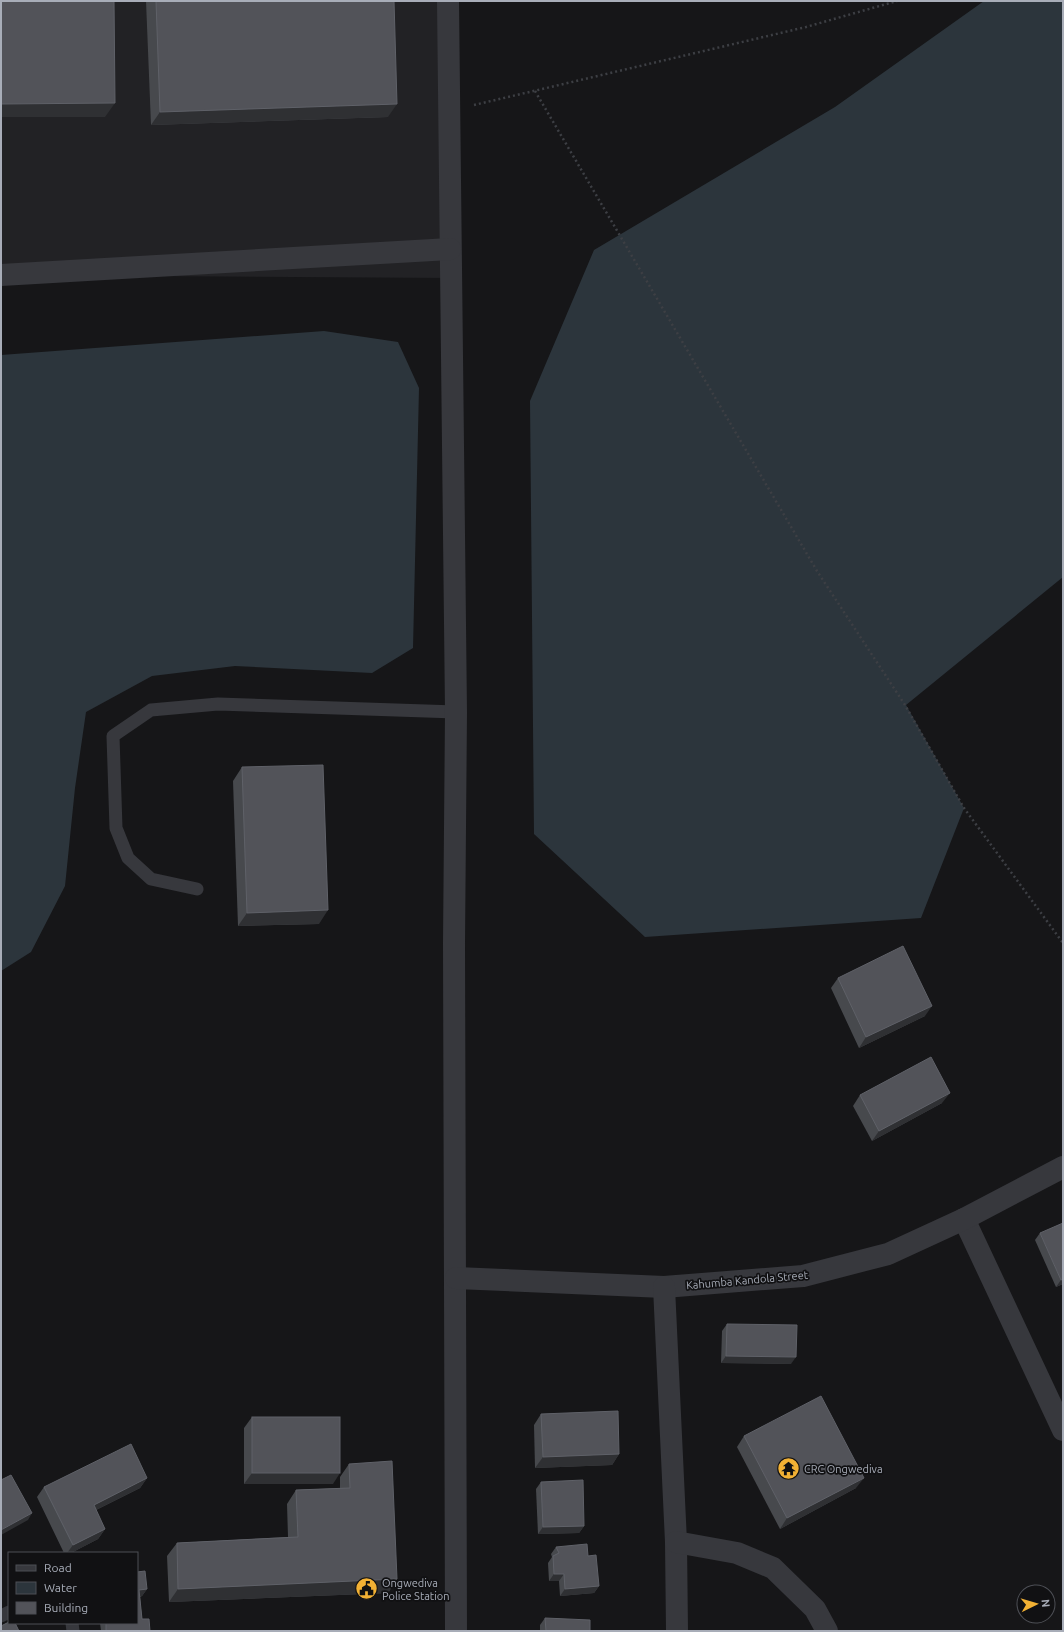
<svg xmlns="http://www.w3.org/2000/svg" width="1064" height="1632" viewBox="0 0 1064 1632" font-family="Ubuntu,sans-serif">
<rect width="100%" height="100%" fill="#161618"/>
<path fill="#222225" d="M 1,1 L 448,1 L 450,278 L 1,275 Z"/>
<g fill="#2c353c">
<path d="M 984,1 L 1063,1 L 1063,577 L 906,705 L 964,808 L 921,918 L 645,937 L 534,834 L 530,401 L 594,250 L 835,107 Z"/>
<path d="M 324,331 L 398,342 L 419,388 L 413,648 L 372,673 L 235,666 L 152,676 L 86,712 L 75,788 L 65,886 L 31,952 L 1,971 L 1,355 Z"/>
</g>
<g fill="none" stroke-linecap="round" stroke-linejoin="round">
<g stroke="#3d3f44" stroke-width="2.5" stroke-dasharray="2 3" stroke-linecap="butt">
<path d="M 535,91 L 817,571 L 905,705 L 964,808 L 1063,943"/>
<path d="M 474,105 L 806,27 L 897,1"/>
</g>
<g stroke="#37383d" stroke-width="13">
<path d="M 197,889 L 151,879 L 128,858 L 116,828 L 113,736 L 151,710 L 218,704 L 456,712"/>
<path d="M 1,1616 L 9,1612"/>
<path d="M 72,1623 L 73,1631"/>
</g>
<g stroke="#37383d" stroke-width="22">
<path d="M 448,1 L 456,712 L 454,944 L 456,1631"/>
<path d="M 1,275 L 450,249"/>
<path d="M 964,1219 L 1063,1430"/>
<path d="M 456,1278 L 664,1287 L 803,1276 L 888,1254 L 964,1219 L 1063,1167"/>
<path d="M 664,1287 L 676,1542 L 677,1631"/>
<path d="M 676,1542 L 737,1553 L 773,1568 L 815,1609 L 827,1631"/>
</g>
</g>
<g fill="#47494d">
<path d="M 146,1 L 394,1 L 388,117 L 151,125 Z"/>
<path d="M 242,767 L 319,924 L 238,926 L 233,781 Z"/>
<path d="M 838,978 L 925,1016 L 859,1048 L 831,988 Z"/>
<path d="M 860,1095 L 942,1103 L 872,1141 L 853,1106 Z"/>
<path d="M 1040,1233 L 1063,1284 L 1056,1287 L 1035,1240 Z"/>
<path d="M 727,1324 L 791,1364 L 721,1363 L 722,1331 Z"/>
<path d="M 541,1414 L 619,1454 L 612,1465 L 535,1468 L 534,1425 Z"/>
<path d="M 252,1417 L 333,1484 L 244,1484 L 244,1428 Z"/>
<path d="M 744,1436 L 856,1488 L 780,1529 L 737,1447 Z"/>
<path d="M 349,1464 L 397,1579 L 388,1593 L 169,1602 L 167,1556 L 177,1543 L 288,1537 L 287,1504 L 296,1490 L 340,1488 L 340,1477 Z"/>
<path d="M 147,1478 L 140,1488 L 96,1510 L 105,1529 L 98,1539 L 71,1553 L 64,1553 L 37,1497 L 44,1487 Z"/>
<path d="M 541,1482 L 584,1526 L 579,1533 L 538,1534 L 536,1489 Z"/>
<path d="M 556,1547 L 588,1556 L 599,1586 L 594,1593 L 560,1596 L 559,1581 L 549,1581 L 548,1563 L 552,1557 L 551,1554 Z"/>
<path d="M 137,1572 L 147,1589 L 142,1596 L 140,1597 L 142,1619 L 150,1631 L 101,1631 L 100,1623 L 137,1623 Z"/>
<path d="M 545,1618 L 590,1631 L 540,1631 L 540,1625 Z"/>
</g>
<g fill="#2f3033">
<path d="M 115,103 L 105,117 L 1,117 L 1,104 Z"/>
<path d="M 397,104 L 388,117 L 151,125 L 160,112 Z"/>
<path d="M 328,910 L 319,924 L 238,926 L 247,913 Z"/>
<path d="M 932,1006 L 925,1016 L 859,1048 L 866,1037 Z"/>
<path d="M 950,1093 L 942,1103 L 872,1141 L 879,1131 Z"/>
<path d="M 1063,1279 L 1063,1284 L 1056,1287 L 1061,1280 Z"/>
<path d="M 726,1356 L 796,1357 L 791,1364 L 721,1363 Z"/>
<path d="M 619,1454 L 612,1465 L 535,1468 L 543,1457 Z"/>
<path d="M 252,1473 L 340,1473 L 333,1484 L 244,1484 Z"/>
<path d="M 147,1478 L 140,1488 L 86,1515 L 94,1505 Z"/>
<path d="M 864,1478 L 856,1488 L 780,1529 L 787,1518 Z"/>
<path d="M 32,1513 L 28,1520 L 1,1535 L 1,1530 Z"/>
<path d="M 584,1526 L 579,1533 L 538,1534 L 543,1527 Z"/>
<path d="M 105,1529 L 98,1539 L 71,1553 L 67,1553 L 73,1545 Z"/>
<path d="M 554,1574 L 564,1574 L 559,1581 L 549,1581 Z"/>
<path d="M 397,1579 L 388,1593 L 169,1602 L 178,1589 Z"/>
<path d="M 599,1586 L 594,1593 L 560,1596 L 565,1589 Z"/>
<path d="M 147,1589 L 142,1596 L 137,1597 L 139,1590 Z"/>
</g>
<g fill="#525359" stroke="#5f6168">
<path d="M 1,1 L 114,1 L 115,103 L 1,104 Z"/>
<path d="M 156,1 L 394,1 L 397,104 L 160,112 Z"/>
<path d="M 323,765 L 328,910 L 247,913 L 242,767 Z"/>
<path d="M 903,946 L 932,1006 L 866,1037 L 838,978 Z"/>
<path d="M 931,1057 L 950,1093 L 879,1131 L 860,1095 Z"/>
<path d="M 1063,1223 L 1063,1279 L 1061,1280 L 1040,1233 Z"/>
<path d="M 727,1324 L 797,1325 L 796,1357 L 726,1356 Z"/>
<path d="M 821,1396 L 864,1478 L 787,1518 L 744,1436 Z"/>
<path d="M 618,1411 L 619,1454 L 543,1457 L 541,1414 Z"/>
<rect x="252" y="1417" width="88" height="56"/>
<path d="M 131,1444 L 147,1478 L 94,1505 L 105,1529 L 73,1545 L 44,1487 Z"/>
<path d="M 392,1461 L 397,1579 L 178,1589 L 177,1543 L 298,1537 L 296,1490 L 350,1488 L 349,1464 Z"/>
<path d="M 11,1475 L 32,1513 L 1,1530 L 1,1480 Z"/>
<path d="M 583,1480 L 584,1526 L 543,1527 L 541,1482 Z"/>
<path d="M 587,1544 L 588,1556 L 596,1555 L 599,1586 L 565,1589 L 564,1574 L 554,1574 L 553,1556 L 559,1553 L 556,1547 Z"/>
<path d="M 145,1571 L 147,1589 L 139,1590 L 142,1619 L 149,1619 L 150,1631 L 106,1631 L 106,1623 L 137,1623 L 137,1572 Z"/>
<path d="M 545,1618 L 590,1620 L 590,1631 L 546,1631 Z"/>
<path d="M 9,1622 L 9,1623 L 15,1623 L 19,1631 L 1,1631 L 1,1626 Z"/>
</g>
<defs>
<symbol id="temple-disc" viewBox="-11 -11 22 22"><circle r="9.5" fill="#f2b134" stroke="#111113"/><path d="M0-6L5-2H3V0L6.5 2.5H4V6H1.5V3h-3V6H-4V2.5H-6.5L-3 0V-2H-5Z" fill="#111"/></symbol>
<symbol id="civic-disc" viewBox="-11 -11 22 22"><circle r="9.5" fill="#f2b134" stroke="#111113"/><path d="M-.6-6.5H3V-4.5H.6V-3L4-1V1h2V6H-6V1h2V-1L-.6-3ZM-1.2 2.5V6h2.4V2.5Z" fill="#111"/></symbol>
</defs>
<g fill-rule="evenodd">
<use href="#temple-disc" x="776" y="1456" width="25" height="25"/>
<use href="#civic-disc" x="354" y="1576" width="25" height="25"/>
</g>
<g text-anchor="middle" stroke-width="3.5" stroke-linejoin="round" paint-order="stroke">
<g font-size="11" fill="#a8adb8" stroke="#111113">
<text transform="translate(747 1280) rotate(-5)" y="4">Kahumba Kandola Street</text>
</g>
<g font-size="11" fill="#a8adb8" stroke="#111113" text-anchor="start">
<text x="804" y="1473">CRC Ongwediva</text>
<text x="382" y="1587">Ongwediva<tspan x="382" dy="13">Police Station</tspan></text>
</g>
</g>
<rect width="1064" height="1632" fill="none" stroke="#a8adb8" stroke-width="4"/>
<rect x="8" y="1552" width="130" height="72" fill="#111113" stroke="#4d4f55"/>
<rect x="16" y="1565" width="20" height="6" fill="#37383d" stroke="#4d4f55"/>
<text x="44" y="1572" font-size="12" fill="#a8adb8">Road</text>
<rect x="16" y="1582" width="20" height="12" fill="#2c353c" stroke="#4d4f55"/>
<text x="44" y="1592" font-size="12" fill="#a8adb8">Water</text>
<rect x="16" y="1602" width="20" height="12" fill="#525359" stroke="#4d4f55"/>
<text x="44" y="1612" font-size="12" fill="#a8adb8">Building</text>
<g transform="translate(1036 1604) rotate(85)"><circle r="19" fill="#111113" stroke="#4d4f55"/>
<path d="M0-3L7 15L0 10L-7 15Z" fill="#f2b134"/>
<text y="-6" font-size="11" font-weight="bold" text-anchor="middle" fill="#a8adb8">N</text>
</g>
</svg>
